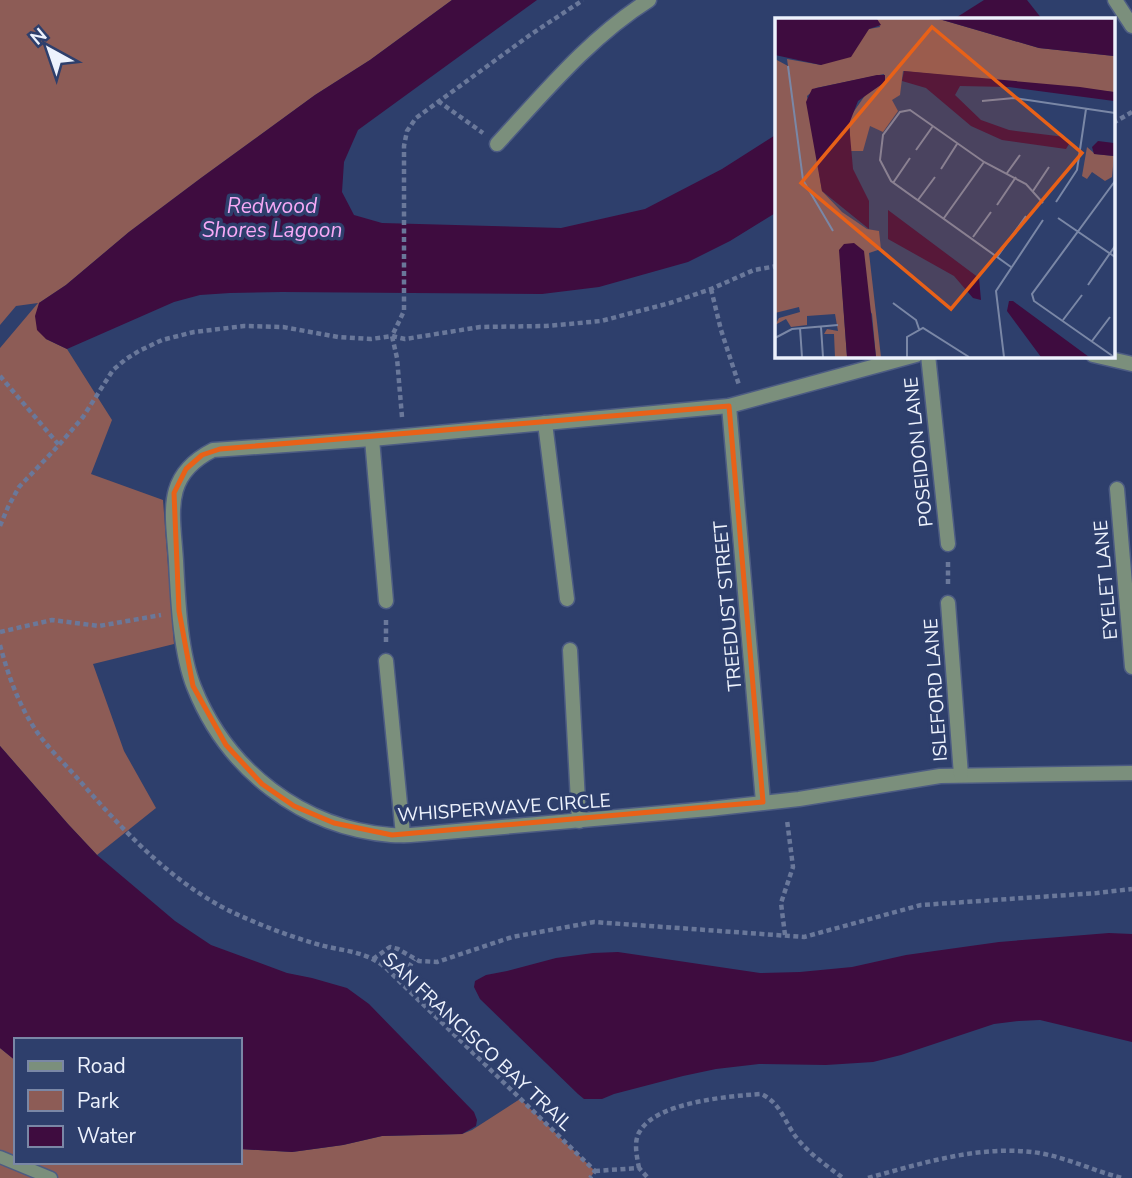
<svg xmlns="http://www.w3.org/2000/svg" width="1132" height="1178" viewBox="0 0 1132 1178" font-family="'Nunito Sans',sans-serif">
<rect width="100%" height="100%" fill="#2e3f6c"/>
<g fill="#8d5c56">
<path d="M 0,0 L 452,0 L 370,60 L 315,95 L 201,178 L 129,232 L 66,285 L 39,303 L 46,339 L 67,349 L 112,420 L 91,474 L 163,500 L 174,644 L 93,664 L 124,751 L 156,808 L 97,855 L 68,824 L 0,746 L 0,348 L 38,303 L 16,306 L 0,325 Z"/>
<path d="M 0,1048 L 16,1061 L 16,1162 L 240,1162 L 240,1149 L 292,1152 L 343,1145 L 382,1136 L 462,1134 L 472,1130 L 520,1099 L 595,1171 L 590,1178 L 0,1178 Z"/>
</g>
<g fill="#3e0c3f">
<path d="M 452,0 L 537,0 L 358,130 L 344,162 L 342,192 L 354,215 L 382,223 L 561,228 L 645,209 L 722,169 L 777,134 L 777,212 L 730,241 L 688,262 L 599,287 L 542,294 L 282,292 L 230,293 L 200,295 L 174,302 L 67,349 L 46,339 L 37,330 L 35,316 L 39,303 L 66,285 L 129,232 L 201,178 L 315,95 L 370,60 Z"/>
<path d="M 984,0 L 1027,0 L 1042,19 L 954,19 Z"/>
<path d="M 0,746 L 68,824 L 97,855 L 175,921 L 211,945 L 287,973 L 312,978 L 347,988 L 369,1004 L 474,1112 L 477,1120 L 476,1126 L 462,1134 L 382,1136 L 343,1145 L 292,1152 L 240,1149 L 240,1040 L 16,1040 L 16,1061 L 0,1048 Z"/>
<path d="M 1109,933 L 1132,934 L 1132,1042 L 1040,1020 L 1019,1021 L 994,1024 L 901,1055 L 873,1062 L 826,1065 L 759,1064 L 716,1069 L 683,1076 L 614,1094 L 602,1099 L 584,1099 L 578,1094 L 480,999 L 474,987 L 475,981 L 486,975 L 507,971 L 556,958 L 593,953 L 618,952 L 760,973 L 800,972 L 852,967 L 906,955 L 999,942 Z"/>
</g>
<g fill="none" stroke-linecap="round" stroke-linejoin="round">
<defs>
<path id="service" d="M 0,1157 L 51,1178"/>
<g id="minor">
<path d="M 1115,0 L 1132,26"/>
<path d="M 497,144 C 544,93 590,37 649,0"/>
<path d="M 916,355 L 729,406 L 372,439 L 213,450 C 162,476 173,513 176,561 C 178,599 180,652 194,687 C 227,770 302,828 391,835 C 402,836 413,835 423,834 L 709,809 L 799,799 L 940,776 L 1132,773"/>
<path d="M 928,355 L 948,544"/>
<path d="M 1093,355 L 1132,364"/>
<path d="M 729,406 L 763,802"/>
<path d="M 545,423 L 567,599"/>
<path d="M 372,439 L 386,601"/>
<path d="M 1117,489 L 1132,667"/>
<path d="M 948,603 L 961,775"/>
<path d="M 570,650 L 579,821"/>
<path d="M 386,661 L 403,835"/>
</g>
</defs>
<use href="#service" stroke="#4d5c83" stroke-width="15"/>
<use href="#minor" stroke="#4d5c83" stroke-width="17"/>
<g stroke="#6a789a" stroke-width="4.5" stroke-dasharray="5 3.5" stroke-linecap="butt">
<path d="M 438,101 L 483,133"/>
<path d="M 1113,123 L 1132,112"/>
<path d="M 711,289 L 721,330 L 739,385"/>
<path d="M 0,376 L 59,445"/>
<path d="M 402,417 L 397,358 L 392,336 L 404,311 L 404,146 L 407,131 L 416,118 L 530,35 L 583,0"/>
<path d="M 0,526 L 8,507 L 19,487 L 59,445 L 83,417 L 113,370 L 126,359 L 139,351 L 162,340 L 194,332 L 244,326 L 283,327 L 338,337 L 371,339 L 392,336 L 405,339 L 480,327 L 546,326 L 601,321 L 670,303 L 711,289 L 754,270 L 777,266"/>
<path d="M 948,562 L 948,584"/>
<path d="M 386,620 L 386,642"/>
<path d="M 0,632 L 52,620 L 99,626 L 161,615"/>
<path d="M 0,645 C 8,675 19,706 37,732 C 49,749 65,764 79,780 C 128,836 180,892 250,920 C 273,930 296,938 320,945 C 338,950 360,951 376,961 C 385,966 393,975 400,982 L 595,1171 L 590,1178"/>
<path d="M 785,935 L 781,903 L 793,867 L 787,820"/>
<path d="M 373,959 L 390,947 L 398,949 L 419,961 L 437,962 L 512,937 L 594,922 L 804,937 L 921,905 L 1097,893 L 1132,889"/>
<path d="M 400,982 L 414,959"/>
<path d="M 639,1168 C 637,1157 633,1141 640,1131 C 657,1102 730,1096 761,1094 C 780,1102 784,1121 796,1137 C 808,1153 827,1166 843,1178"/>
<path d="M 595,1171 L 639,1168 L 648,1178"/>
<path d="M 868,1178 C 923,1163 982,1144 1039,1153 C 1068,1158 1094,1171 1122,1178"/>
</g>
<use href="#service" stroke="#7b8f7c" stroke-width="12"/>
<use href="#minor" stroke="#7b8f7c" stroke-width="14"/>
</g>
<path fill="none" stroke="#e86118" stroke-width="5" stroke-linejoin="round" d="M 729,406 L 763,802 L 392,835 L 334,823 L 294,806 L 262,784 L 226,745 L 193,686 L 179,611 L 174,493 L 186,469 L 202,455 L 220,449 Z"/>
<g text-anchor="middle" stroke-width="7" stroke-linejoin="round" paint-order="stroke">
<g font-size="19" fill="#edf2fd" stroke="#2e3f6c">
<text transform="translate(918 452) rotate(-96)" y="7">POSEIDON LANE</text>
<text transform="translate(1105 580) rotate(-95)" y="7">EYELET LANE</text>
<text transform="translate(727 606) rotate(-95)" y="7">TREEDUST STREET</text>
<text transform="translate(935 690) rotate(-94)" y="7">ISLEFORD LANE</text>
<text transform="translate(504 807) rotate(-4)" y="7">WHISPERWAVE CIRCLE</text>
<text transform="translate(478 1041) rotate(43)" y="7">SAN FRANCISCO BAY TRAIL</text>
</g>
<g font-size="21" font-style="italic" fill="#f7a9f6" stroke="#2e3f6c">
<text x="272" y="213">Redwood<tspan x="272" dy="24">Shores Lagoon</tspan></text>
</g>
</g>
<g transform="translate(775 18)">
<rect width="340" height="340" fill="#2e3f6c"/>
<path d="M 102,1 L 164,1 L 264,30 L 339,38 L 339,74 L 128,53 L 125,77 L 117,82 L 123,93 L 108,114 L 95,108 L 88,133 L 75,133 L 75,99 L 91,76 L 110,64 L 109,56 L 41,70 L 32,78 L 47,173 L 67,194 L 92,211 L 104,213 L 106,231 L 94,235 L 106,339 L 101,339 L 97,296 L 65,241 L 72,339 L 60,339 L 59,316 L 49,316 L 52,311 L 63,313 L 60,296 L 32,298 L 32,307 L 16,309 L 11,301 L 0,307 L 4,300 L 25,294 L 24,289 L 0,295 L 0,41 L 13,48 L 12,41 L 46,47 L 94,11 L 105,9 ZM 312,129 L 320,136 L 339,138 L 337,159 L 330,163 L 317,154 L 312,161 L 307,158 Z" fill="#8d5c56"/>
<path d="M 0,1 L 102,1 L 106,7 L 94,11 L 76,39 L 46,47 L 0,37 ZM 164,1 L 339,1 L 339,38 L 264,30 ZM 129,53 L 305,69 L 339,74 L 339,83 L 234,69 L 185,68 L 180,77 L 206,102 L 234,112 L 290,119 L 294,126 L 291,131 L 227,122 L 196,108 L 151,70 L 127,63 ZM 102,57 L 110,57 L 110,64 L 83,83 L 74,106 L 78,151 L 94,183 L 94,211 L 47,173 L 31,84 L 37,71 ZM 323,123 L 339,125 L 339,138 L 319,136 L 317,129 ZM 113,192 L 204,260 L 206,282 L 198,280 L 179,258 L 113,221 ZM 79,225 L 89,233 L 101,339 L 72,339 L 64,232 L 69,226 ZM 234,283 L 238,283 L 314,339 L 266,339 L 232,293 Z" fill="#3e0c3f"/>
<path fill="none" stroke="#7a87a6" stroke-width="2" d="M 13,48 L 28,162 L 58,213M 207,83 L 239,80 L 340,95M 141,132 L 158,108M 166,151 L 182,126M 232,155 L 245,137M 118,165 L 135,140M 258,173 L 274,149M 143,182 L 160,159M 281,184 L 302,152 L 311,91M 222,187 L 241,159M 169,200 L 209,144M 283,200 L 340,239M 198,219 L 216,194M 222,239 L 251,198M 236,249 L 116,163 L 105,142 L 108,117 L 125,94 L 135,92 L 209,144 L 251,166 L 268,185M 313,267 L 340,228M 118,285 L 141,302 L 144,311M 288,302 L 307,277M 46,309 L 48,339M 25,310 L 27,339M 0,320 L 17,311 L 63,307M 317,323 L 335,299M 132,339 L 132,319 L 148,310 L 194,339M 229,339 L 221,273 L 268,202M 339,339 L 259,283 L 257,276 L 340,163"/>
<path fill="#e86118" fill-opacity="0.15" stroke="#e86118" stroke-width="3.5" d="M 157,9 L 307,135 L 176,291 L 26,165 Z"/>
<rect width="340" height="340" fill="none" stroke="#edf2fd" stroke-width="3.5"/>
</g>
<rect x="14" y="1038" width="228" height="126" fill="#2e3f6c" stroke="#7a87a6" stroke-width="2"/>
<rect x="28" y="1061" width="35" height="10" fill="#7b8f7c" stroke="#7a87a6" stroke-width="2"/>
<text x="77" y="1073" font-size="21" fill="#edf2fd">Road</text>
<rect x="28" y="1090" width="35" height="21" fill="#8d5c56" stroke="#7a87a6" stroke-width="2"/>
<text x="77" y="1108" font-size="21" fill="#edf2fd">Park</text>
<rect x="28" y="1126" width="35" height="21" fill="#3e0c3f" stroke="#7a87a6" stroke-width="2"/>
<text x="77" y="1143" font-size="21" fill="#edf2fd">Water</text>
<g transform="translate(49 49) rotate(320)" stroke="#2e3f6c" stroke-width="5" paint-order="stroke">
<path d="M0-5L12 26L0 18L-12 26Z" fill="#edf2fd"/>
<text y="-10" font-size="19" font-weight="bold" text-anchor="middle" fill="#edf2fd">N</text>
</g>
</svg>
